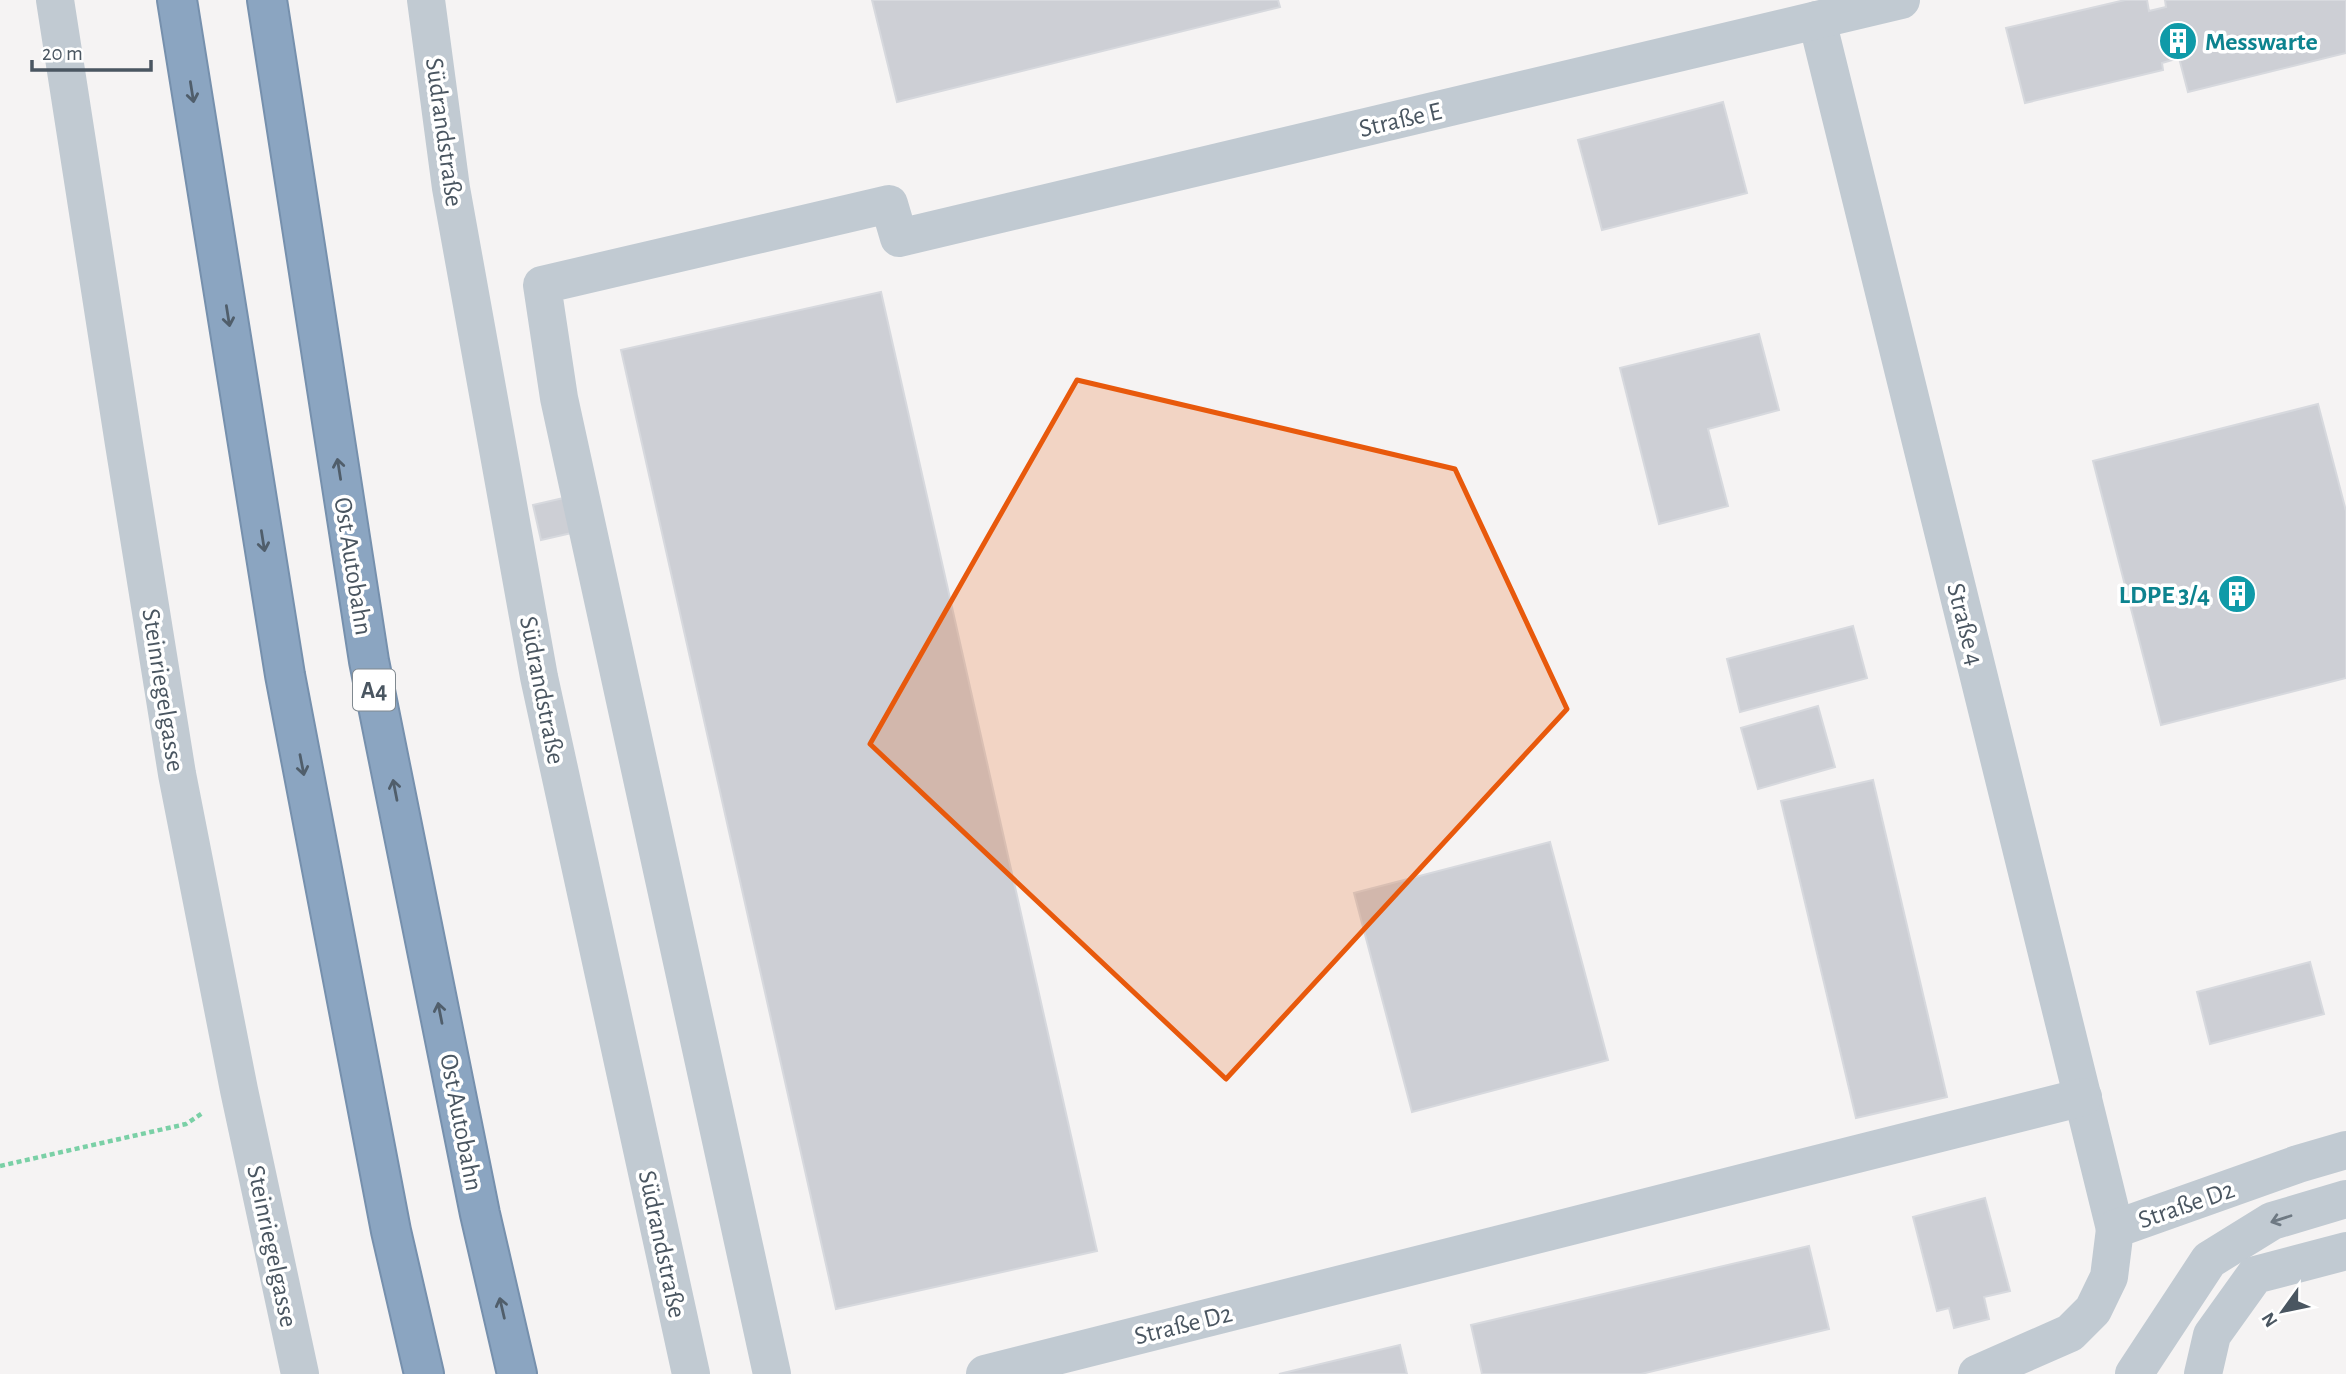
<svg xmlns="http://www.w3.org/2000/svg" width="2346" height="1374" viewBox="0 0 2346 1374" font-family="'Alegreya Sans',sans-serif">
<rect width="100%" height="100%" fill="#f5f3f3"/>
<g fill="#cdcfd5" stroke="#d7d9de" stroke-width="2">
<path d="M 872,0 L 1278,0 L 1280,7 L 897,102 Z"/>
<path d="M 2125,0 L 2147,0 L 2149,11 L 2166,7 L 2165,0 L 2346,0 L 2346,53 L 2188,92 L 2179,58 L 2162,63 L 2163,70 L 2025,103 L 2006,28 Z"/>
<path d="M 1723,102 L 1747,193 L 1602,230 L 1578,140 Z"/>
<path d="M 881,292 L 1097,1251 L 836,1309 L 621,350 Z"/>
<path d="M 1759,334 L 1779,410 L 1708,429 L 1728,506 L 1659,524 L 1620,368 Z"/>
<path d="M 2318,404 L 2346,511 L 2346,678 L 2161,725 L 2093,461 Z"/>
<path d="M 568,497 L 576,532 L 541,540 L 533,505 Z"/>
<path d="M 1853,626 L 1867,678 L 1740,712 L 1727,659 Z"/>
<path d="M 1818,706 L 1835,767 L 1758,789 L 1741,728 Z"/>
<path d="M 1873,780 L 1947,1097 L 1856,1118 L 1781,801 Z"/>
<path d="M 1550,842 L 1608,1060 L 1412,1112 L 1354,893 Z"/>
<path d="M 2310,962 L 2324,1014 L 2210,1044 L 2197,992 Z"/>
<path d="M 1985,1198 L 2010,1291 L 1984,1297 L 1989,1319 L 1954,1328 L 1949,1308 L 1937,1311 L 1913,1217 Z"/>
<path d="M 1809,1246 L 1829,1329 L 1641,1374 L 1482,1374 L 1471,1325 Z"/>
<path d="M 1400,1345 L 1407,1374 L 1279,1374 Z"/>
</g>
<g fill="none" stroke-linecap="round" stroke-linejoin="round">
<defs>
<g id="highway">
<path d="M 177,0 L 285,675 L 391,1231 L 424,1374"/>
<path d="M 267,0 L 369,661 L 480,1214 L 517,1374"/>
</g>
</defs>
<use href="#highway" stroke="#7690ad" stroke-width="42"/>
<path stroke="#7ad0a6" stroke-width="4.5" stroke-dasharray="5 3.5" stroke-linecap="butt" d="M 0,1166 L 186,1124 L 204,1112"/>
<g stroke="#c1cad2" stroke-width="38">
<path d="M 55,0 L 124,444 L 177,774 L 239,1090 L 300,1374"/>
<path d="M 426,0 L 451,188 L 539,677 L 691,1374"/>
<path d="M 1817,20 L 2115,1229"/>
<path d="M 772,1374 L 559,398 L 542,285 L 889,204 L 899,238 L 1901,0"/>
<path d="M 985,1374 L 2083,1097"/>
<path d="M 1977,1374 L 2070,1333 L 2093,1310 L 2109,1277 L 2115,1229 L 2298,1164 L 2346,1150"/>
<path d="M 2134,1374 L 2209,1260 L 2272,1221 L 2346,1199"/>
<path d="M 2203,1374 L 2212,1335 L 2255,1275 L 2346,1251"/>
</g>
<use href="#highway" stroke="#8ba5c1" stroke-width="38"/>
</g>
<defs><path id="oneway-shaft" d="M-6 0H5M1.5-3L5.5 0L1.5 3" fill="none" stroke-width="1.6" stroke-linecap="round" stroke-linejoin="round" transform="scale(1.75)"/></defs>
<g stroke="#505e6b">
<use href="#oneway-shaft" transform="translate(192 92) rotate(81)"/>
<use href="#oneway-shaft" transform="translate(228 316) rotate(81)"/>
<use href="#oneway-shaft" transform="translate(339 469) rotate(-99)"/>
<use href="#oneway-shaft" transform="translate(263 541) rotate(81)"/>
<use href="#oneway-shaft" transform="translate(302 765) rotate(79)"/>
<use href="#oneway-shaft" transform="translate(395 790) rotate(-101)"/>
<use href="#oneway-shaft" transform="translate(440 1013) rotate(-101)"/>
<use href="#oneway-shaft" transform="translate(502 1308) rotate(-103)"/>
</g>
<use stroke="#6e7983" href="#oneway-shaft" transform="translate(2281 1219) rotate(162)"/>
<path fill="#e8590c" fill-opacity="0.2" stroke="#e8590c" stroke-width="5" stroke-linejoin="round" d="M 1077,380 L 1455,469 L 1567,709 L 1226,1079 L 870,744 Z"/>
<defs>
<symbol id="building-disc" viewBox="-11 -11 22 22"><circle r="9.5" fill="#0f9aa8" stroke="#fff"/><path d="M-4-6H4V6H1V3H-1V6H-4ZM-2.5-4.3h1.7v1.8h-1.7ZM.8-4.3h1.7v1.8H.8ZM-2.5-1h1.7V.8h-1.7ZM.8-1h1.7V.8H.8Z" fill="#fff"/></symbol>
</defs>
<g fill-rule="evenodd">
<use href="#building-disc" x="2156" y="19" width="44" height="44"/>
<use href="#building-disc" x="2215" y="572" width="44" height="44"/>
</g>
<g text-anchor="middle" stroke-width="7" stroke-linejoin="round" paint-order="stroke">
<rect fill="#fff" stroke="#808990" stroke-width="2" x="353" y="669.5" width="42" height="41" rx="5"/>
<g font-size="24" font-weight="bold" fill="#4a5661">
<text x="374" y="698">A4</text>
</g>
<g font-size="26" font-weight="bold" fill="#0d838f" stroke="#fff" text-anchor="start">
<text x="2205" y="50">Messwarte</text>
<text x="2210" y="603" text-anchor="end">LDPE 3/4</text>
</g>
<g font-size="26" fill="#4a5661" stroke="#fff">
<text transform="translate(1400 119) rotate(-13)" y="9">Straße E</text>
<text transform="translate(445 132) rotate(82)" y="9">Südrandstraße</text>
<text transform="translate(354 566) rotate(81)" y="9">Ost Autobahn</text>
<text transform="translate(1966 624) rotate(76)" y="9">Straße 4</text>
<text transform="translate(164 690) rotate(81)" y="9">Steinriegelgasse</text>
<text transform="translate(543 690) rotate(79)" y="9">Südrandstraße</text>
<text transform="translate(462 1122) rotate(79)" y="9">Ost Autobahn</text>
<text transform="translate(2186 1204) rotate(-19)" y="9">Straße D2</text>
<text transform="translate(663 1244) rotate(78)" y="9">Südrandstraße</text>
<text transform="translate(273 1246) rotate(78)" y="9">Steinriegelgasse</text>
<text transform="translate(1183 1324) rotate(-14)" y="9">Straße D2</text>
</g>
</g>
<g transform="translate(2283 1311) rotate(237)" stroke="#ffffff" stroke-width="5" paint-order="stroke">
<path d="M0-5L12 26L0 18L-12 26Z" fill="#4a5661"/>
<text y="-10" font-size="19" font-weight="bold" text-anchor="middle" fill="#4a5661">N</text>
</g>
<path d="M32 60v10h119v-10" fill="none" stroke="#4a5661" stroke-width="3.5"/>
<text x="42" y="60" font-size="21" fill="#4a5661" stroke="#ffffff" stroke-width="5" paint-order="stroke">20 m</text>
</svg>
